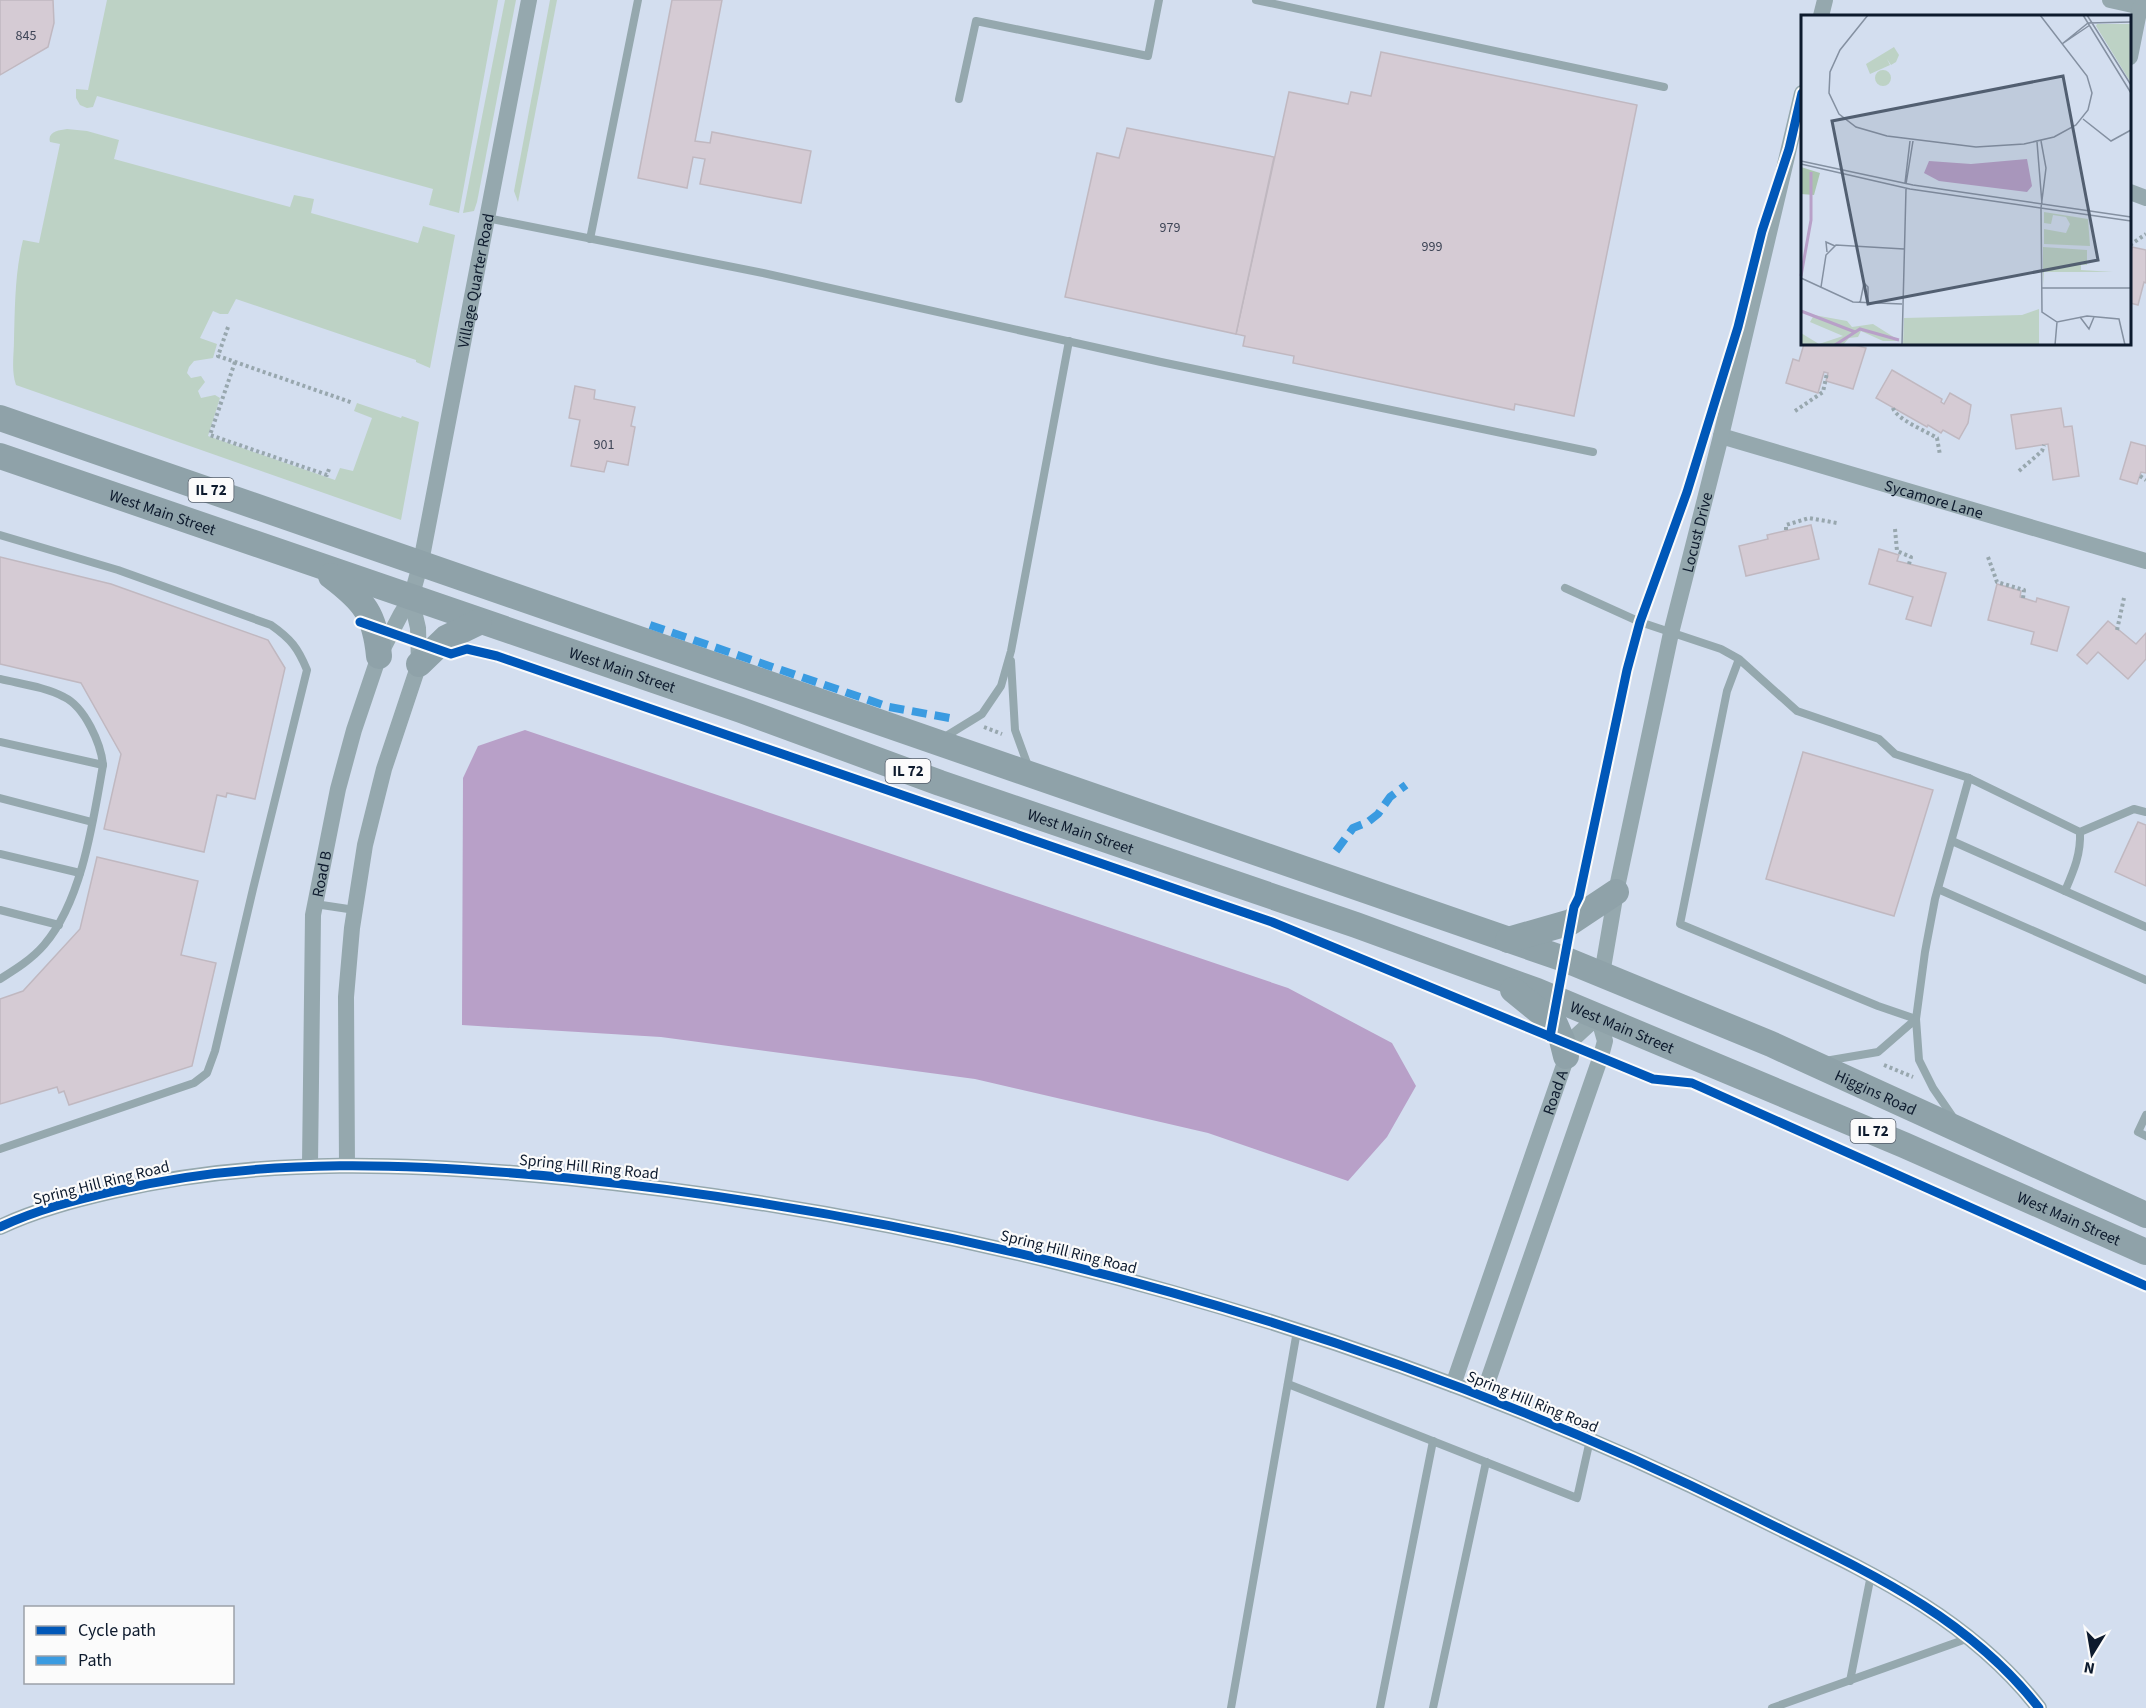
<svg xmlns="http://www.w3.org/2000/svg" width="2146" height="1708" viewBox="0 0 2146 1708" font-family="'Source Sans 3',sans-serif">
<rect width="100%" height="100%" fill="#d3deef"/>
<g fill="#bdd2c5">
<path d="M 107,0 L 498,0 L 459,213 L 429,205 L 433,189 L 97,96 L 93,107 L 87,108 L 80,105 L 76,98 L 76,89 L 88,90 Z"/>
<path d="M 505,0 L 516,0 L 477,202 L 474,211 L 463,213 Z"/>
<path d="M 550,0 L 557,0 L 518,202 L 514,191 Z"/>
<path d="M 67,129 L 87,131 L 119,140 L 114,159 L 290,207 L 294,195 L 314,199 L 311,213 L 418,243 L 423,226 L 455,235 L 430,368 L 416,362 L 416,360 L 236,299 L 228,314 L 220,314 L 213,311 L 200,338 L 217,344 L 213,358 L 194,361 L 189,367 L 187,373 L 191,378 L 201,376 L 205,382 L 198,391 L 201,398 L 215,395 L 220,398 L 208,436 L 335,480 L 340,468 L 353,471 L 372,418 L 354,411 L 357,403 L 401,418 L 402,416 L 419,422 L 401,520 L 16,385 C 11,370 14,355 14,339 C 15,305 15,272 23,240 L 39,243 L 60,144 L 50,142 C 47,132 59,130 67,129 Z"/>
</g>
<path fill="#b8a0c8" d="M 525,730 L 1288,988 L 1392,1043 L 1416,1086 L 1387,1137 L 1348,1181 L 1208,1133 L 975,1079 L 661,1037 L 462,1025 L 463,778 L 478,746 Z"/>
<g fill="#d5cbd4" stroke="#c0b8c0" stroke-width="1.5">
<path d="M 0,0 L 53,0 L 54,23 L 48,47 L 0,75 Z"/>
<path d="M 672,0 L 722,0 L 695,141 L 710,143 L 712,132 L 811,151 L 801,203 L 700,184 L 705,159 L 693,157 L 687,188 L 638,178 Z"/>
<path d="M 1381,52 L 1637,105 L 1574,416 L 1515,404 L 1514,410 L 1293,363 L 1294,356 L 1243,346 L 1245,336 L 1236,334 L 1289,92 L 1348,104 L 1351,92 L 1371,96 Z"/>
<path d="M 1127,128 L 1274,157 L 1236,334 L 1065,297 L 1097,153 L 1119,158 Z"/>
<path d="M 2132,247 L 2146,250 L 2146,283 L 2144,282 L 2138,305 L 2130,303 L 2130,258 Z"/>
<path d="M 1804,344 L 1851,344 L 1866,348 L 1853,389 L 1826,381 L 1828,373 L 1824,372 L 1818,393 L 1786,383 L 1793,359 L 1799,361 Z"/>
<path d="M 1892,370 L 1942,399 L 1941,402 L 1944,404 L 1950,393 L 1971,405 L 1968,423 L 1959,439 L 1943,430 L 1941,433 L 1928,425 L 1927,427 L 1876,398 Z"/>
<path d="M 575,386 L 595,390 L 594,399 L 635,407 L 631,426 L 635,427 L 628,465 L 607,461 L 604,472 L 571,466 L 580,420 L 569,418 Z"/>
<path d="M 2061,408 L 2064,427 L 2072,426 L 2079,476 L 2053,480 L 2048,444 L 2016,449 L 2011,415 Z"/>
<path d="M 2131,442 L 2146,446 L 2146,473 L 2141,472 L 2137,484 L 2120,479 Z"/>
<path d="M 1811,525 L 1819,559 L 1746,576 L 1739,546 L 1768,539 L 1767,535 Z"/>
<path d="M 1879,549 L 1899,555 L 1897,561 L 1946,573 L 1931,626 L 1906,619 L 1913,597 L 1869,584 Z"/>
<path d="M 0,557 L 111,584 L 268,640 L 285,668 L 255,799 L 227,793 L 226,797 L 217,795 L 204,852 L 104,829 L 121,754 L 81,683 L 0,664 Z"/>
<path d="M 1997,584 L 2021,591 L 2020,597 L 2036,602 L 2037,598 L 2069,607 L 2057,651 L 2031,644 L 2034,632 L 1988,620 Z"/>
<path d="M 2108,621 L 2136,644 L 2146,633 L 2146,659 L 2128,679 L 2098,652 L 2087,664 L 2077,655 Z"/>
<path d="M 1803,752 L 1933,790 L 1894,916 L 1766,879 Z"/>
<path d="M 2138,822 L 2146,825 L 2146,886 L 2115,872 Z"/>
<path d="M 97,857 L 198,881 L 181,955 L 216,963 L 192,1066 L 69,1105 L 64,1091 L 59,1093 L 57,1087 L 0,1104 L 0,999 L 23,991 L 80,929 Z"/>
</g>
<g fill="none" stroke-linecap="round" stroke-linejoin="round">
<g stroke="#98a7ae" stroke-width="4" stroke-dasharray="3 3" stroke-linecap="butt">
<path d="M 2130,245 L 2146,234"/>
<path d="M 228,327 L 218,356 L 353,403"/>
<path d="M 235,362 L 210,435 L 327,475 L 329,469"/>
<path d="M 1893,408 C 1896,419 1926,431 1937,438 L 1940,455"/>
<path d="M 1795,411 L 1823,392 L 1827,373"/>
<path d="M 2019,471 L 2042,451 L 2044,445"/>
<path d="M 2140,476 L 2146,480"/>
<path d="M 1895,529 L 1897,551 L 1911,557 L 1909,564"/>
<path d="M 1786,530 L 1786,525 L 1809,518 L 1837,523"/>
<path d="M 1988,557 L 1997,582 L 2024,590 L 2023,598"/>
<path d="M 2117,630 L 2124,598"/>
<path d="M 984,727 L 1002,734"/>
<path d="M 1884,1065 L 1913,1077"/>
</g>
<g stroke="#95a8ae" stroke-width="8">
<path d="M 1256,0 L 1664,87"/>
<path d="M 959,99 L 976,21 L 1148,56 L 1159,0"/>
<path d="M 487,218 L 763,273 L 1161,362 L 1593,452"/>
<path d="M 590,239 L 638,0"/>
<path d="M 0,535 L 118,570 L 271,625 C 291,639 298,648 307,670 L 253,889 L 215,1051 L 207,1073 L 194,1083 L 0,1149"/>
<path d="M 1565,588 L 1640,622 L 1721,649 L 1739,659 L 1797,711 L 1879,739 L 1895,754 L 1969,778 L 1935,899 L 1925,952 L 1916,1019 L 1878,1006 L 1680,924 L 1727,691 L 1739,659"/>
<path d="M 1011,661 L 1015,730 L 1027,763 L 1031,767"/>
<path d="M 0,679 C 21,684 46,687 64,697 C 85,707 101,744 103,765 C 93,822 82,901 44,945 C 32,959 16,969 0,979"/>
<path d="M 943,738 L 982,714 L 1001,686 L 1011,651 L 1069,341"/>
<path d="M 0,742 L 103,765"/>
<path d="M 1969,778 L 2080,832 L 2134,809 L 2146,812"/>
<path d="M 0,798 L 92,822"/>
<path d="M 1952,841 L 2146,927"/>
<path d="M 0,854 L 80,873"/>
<path d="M 1938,889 L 2146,980"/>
<path d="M 2065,891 C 2074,870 2081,854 2080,832"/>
<path d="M 315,904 L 355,910"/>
<path d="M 0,910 L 59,925"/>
<path d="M 1825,1061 L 1878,1052 L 1916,1019 L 1919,1060 L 1933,1088 L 1955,1120"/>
<path d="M 2146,1115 L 2138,1132 L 2146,1136"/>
<path d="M 1288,1384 L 1577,1498 L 1590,1440"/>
<path d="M 1850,1681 L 1871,1575"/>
<path d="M 1231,1708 L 1297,1331"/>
<path d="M 1380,1708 L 1433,1441"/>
<path d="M 1433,1708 L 1486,1462"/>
<path d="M 1772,1708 L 1969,1638"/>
</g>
<g stroke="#95a8ae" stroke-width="16">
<path d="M 2110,0 L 2146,8"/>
<path d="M 1821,16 L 1825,0"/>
<path d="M 2130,57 L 2140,7"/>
<path d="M 2130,192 L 2146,198"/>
<path id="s1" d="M 1721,436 L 2146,561"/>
<path id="s2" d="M 1602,974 L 1616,892 L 1671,633 L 1721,436 L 1802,93"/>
<path id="s3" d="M 310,1165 L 313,915 L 338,789 L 354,730 L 379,656 L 401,614 L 411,598 L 421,562 L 529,0"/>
<path d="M 347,1165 L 346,997 L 352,928 L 365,845 L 384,769 L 419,664 L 418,628 L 411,598"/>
<path d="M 0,1227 C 36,1210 75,1200 114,1191 C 263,1156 416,1163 568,1178 C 975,1220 1377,1330 1744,1511 C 1852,1565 1963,1610 2039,1708"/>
<path id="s4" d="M 1453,1385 L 1573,1039 L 1598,1016 L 1605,1041 L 1601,1056 L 1483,1395"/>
</g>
<g stroke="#8fa2a9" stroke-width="26">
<path id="s5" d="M 0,418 L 1564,959 L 1771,1044 L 2146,1215"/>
<path id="s6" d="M 0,456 L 741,710 L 940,783 L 1356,925 L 1537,991 L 1904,1145 L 2146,1252"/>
<path d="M 331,576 C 364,601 375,614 379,656"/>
<path d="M 419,664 L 446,638 L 479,622"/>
<path d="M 1508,940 L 1571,922 L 1616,892"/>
<path d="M 1513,990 L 1555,1024 L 1562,1040 L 1566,1056"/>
</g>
<g stroke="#3a9be1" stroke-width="8" stroke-dasharray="15 8" stroke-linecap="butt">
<path d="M 650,625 L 889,707 L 955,719"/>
<path d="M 1336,851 L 1353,828 L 1368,822 L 1378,814 L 1390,797 L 1406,785"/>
</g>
<defs>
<g id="cycleway">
<path d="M 360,622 L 451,654 L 467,649 L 497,656 L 1272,922 L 1653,1079 L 1692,1083 L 2146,1286"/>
<path d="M 1550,1037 L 1574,907 L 1579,897 L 1627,670 L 1640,622 L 1687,492 L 1738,327 L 1762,231 L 1789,149 L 1802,93"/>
<path d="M 0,1227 C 36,1210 75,1200 114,1191 C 263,1156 416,1163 568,1178 C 975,1220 1377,1330 1744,1511 C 1852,1565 1963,1610 2039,1708"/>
</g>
</defs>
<use href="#cycleway" stroke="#fbfbfb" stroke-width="13"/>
<use href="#cycleway" stroke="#0057b8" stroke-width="9"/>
</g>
<g text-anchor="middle" stroke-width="4.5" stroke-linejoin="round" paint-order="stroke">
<g font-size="14" fill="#3f4657">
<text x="26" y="40">845</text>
<text x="1170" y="232">979</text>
<text x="1432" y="251">999</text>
<text x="604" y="449">901</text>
</g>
<g fill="#fbfbfb" stroke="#545e6b" stroke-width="1.5">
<rect x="188.5" y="478" width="45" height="24" rx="4.5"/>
<rect x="885.5" y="759" width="45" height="24" rx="4.5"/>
<rect x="1850.5" y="1119" width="45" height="24" rx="4.5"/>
</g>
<g font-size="15" font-weight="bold" fill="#0d1a2d">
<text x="211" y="495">IL 72</text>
<text x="908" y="776">IL 72</text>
<text x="1873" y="1136">IL 72</text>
</g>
<g font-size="16" fill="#0d1a2d" stroke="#fbfbfb">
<text dy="6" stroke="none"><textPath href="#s3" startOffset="908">Village Quarter Road</textPath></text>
<text dy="6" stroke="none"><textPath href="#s1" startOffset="222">Sycamore Lane</textPath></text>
<text dy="6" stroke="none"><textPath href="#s6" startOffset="172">West Main Street</textPath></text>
<text dy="6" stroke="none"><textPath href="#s2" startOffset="452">Locust Drive</textPath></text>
<text dy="6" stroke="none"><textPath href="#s6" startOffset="658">West Main Street</textPath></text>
<text dy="6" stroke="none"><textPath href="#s6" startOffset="1144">West Main Street</textPath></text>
<text dy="6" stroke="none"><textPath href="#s3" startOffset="292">Road B</textPath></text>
<text dy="6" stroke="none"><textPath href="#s6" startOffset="1720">West Main Street</textPath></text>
<text dy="6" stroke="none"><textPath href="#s4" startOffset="310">Road A</textPath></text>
<text dy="6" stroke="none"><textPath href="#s5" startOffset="1994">Higgins Road</textPath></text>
<text transform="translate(589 1166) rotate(6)" y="6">Spring Hill Ring Road</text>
<text transform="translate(101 1182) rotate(-14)" y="6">Spring Hill Ring Road</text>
<text dy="6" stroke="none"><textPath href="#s6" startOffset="2206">West Main Street</textPath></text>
<text transform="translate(1069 1251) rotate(14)" y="6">Spring Hill Ring Road</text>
<text transform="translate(1533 1401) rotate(22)" y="6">Spring Hill Ring Road</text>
</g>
</g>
<g transform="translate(1801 15)">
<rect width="330" height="330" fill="#d3deef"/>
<path d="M 296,9 L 330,9 L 330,68 L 295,11 ZM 93,32 L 98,40 L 95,47 L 90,50 L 86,44 L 89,50 L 69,59 L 65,49 ZM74 63a8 8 0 1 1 16 0a8 8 0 1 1-16 0ZM 243,197 L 287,204 L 289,231 L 243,229 L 243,214 L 265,218 L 269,209 L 265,202 L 252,200 L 250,209 L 243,208 ZM 242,232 L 286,235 L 286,250 L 280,250 L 280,255 L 312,257 L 243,257 L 242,270 ZM 238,294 L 238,330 L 102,330 L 103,303 L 221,300 ZM 13,300 L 46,306 L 51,312 L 72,309 L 99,326 L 82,326 L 60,316 L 57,322 L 48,323 L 42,330 L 0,330 L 0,318 L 18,329 L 42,321 L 9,307 Z" fill="#bdd2c5"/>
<path d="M 0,152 L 19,158 L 13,180 L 0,179 Z" fill="#aac5af"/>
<path d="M 226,144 L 231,171 L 226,177 L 138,166 L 123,158 L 128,146 L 170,149 Z" fill="#b8a0c8"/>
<path fill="none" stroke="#b8a0c8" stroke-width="3" d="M 0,261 L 10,205 L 10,157M 0,296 L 54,317M 34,330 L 59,314 L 98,325"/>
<path fill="none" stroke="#8490a1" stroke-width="1.5" d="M 67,0 L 39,35 L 29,57 L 28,78 L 38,99 L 55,112 L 86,121 L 175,132 L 223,129 L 253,122 L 275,110 L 287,95 L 291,78 L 286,61 L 239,0M 282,0 L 330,78M 286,0 L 330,70M 261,29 L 287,8 L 330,7M 261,29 L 289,10M 282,104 L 310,126 L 330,115M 240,126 L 245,153 L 240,193 L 241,297 L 256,307 L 286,301 L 318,304 L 324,330M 236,127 L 241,189M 0,146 L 112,170 L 330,202M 0,149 L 109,174 L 330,206M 104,168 L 109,126M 105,169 L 112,126M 26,237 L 25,227 L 34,231M 0,263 L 52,287 L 101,289M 20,272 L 25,240 L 35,230 L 103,234M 240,273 L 330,273M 59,288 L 63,268 L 67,272 L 67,289M 279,302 L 288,314 L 293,302M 101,330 L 105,174M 254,330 L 256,307"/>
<path fill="#525f71" fill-opacity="0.15" stroke="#525f71" stroke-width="3" d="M 262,61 L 297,245 L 67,289 L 31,106 Z"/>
<rect width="330" height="330" fill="none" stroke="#0d1a2d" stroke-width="3"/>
</g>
<rect x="24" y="1606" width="210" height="78" fill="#fbfbfb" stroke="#9ca1a9" stroke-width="1.5"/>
<rect x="36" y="1626" width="30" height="9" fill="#0057b8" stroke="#9ca1a9" stroke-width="1.5"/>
<text x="78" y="1636" font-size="18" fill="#0d1a2d">Cycle path</text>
<rect x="36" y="1656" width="30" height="9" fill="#3a9be1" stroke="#9ca1a9" stroke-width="1.5"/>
<text x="78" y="1666" font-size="18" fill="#0d1a2d">Path</text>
<g transform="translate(2092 1654) rotate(191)" stroke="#fbfbfb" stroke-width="4.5" paint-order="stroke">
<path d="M0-4.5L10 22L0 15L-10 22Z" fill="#0d1a2d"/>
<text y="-9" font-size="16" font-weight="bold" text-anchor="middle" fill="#0d1a2d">N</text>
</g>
</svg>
